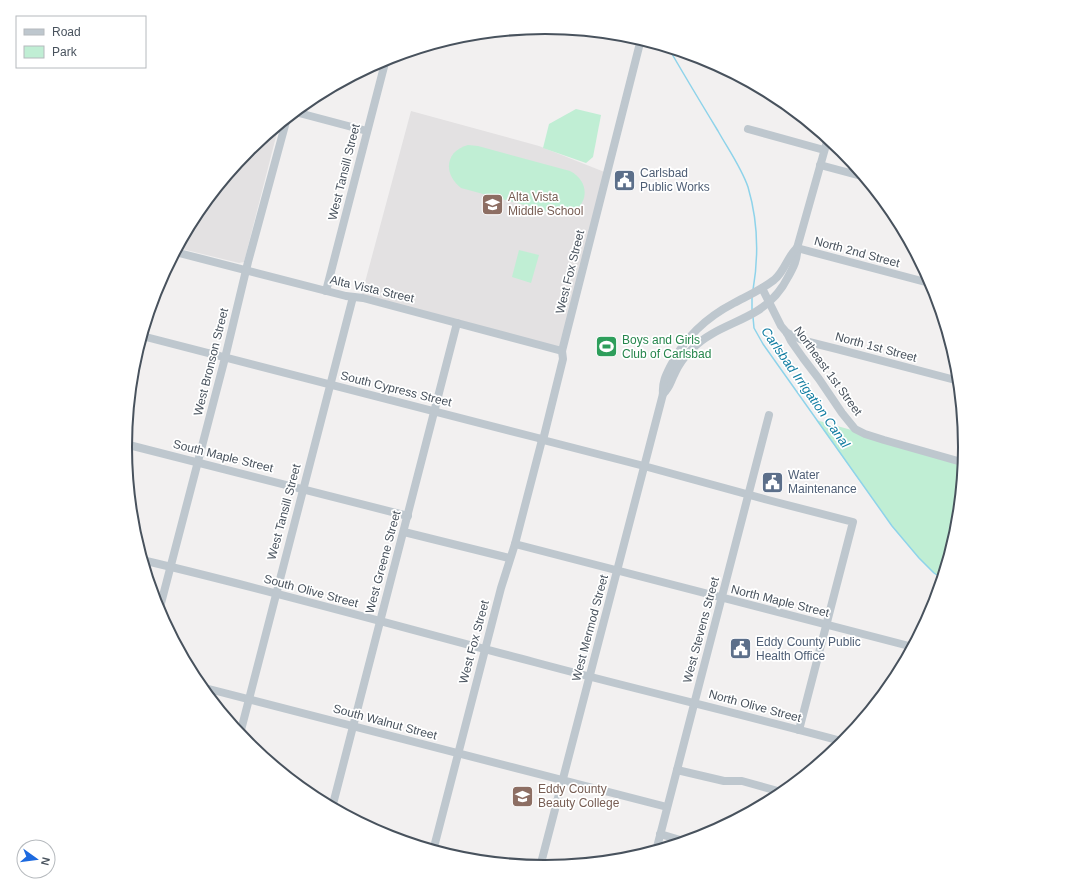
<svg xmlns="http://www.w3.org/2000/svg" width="1091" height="895" viewBox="0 0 1091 895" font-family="Arial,sans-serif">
<rect width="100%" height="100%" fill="#f2f0f0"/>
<g fill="#e3e1e2">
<path d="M 411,111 L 539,146 L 607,173 L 562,351 L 361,297 Z"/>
<path d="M 279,125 L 244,262 L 239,263 L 178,248 L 196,214 L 248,150 Z"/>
</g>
<g fill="#c0eed4">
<path d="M 576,109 L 601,115 L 593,157 L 586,163 L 543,148 L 549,124 Z"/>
<path d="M 468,145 L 478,146 L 570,171 C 595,184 586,216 558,214 L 461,188 C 443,174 445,151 468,145 Z"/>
<path d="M 519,250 L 539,255 L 531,283 L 512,277 Z"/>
<path d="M 816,420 L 965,462 L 958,530 L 943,579 L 934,573 L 919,558 L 892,526 Z"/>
</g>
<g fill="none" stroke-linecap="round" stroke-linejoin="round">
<g stroke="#8ed3ea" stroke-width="1.5">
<path d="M 668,47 C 684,75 701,103 718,131 C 728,149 741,167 748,187 C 758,221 759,255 753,290"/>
<path d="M 752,310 L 752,297"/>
<path d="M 753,317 L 754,328 L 763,344 L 892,526 L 919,558 L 934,573 L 943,579"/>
</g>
<g stroke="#bec7ce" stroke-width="8">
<path d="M 294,113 L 299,113 L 367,131"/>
<path d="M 748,129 L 824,150"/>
<path d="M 820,165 L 865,177"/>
<path d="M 797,248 L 933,284"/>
<path d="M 175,252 L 346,296 L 363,298 L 562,351"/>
<path d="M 762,288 L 781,326 L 787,333 L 791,341 L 803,358 L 819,379 L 842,413 L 855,429 L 865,434 L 884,440 L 965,463"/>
<path d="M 326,291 L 386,59"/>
<path d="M 787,333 L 805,341 L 837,349 L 959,381"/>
<path d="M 142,336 L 538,438 L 543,440 L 644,466 L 768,500 L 853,522 L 799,730"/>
<path d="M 663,394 C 671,386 670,382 675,373 C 679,364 686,355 693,348 C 711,330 736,324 757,311 C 770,303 781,291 788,277 C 793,268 798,259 797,248 L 828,138"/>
<path d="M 543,440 L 563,359 L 562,351 L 641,39"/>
<path d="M 125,444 L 408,516"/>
<path d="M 404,532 L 509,558"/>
<path d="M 515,544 L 913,647"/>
<path d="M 142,560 C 274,591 404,628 534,662 C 638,690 742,714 845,742"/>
<path d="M 159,611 L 225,358 L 248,262 L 287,118"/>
<path d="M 201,687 L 667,807"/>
<path d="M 240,734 L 353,297"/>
<path d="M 677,770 L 724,781 L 742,781 L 785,793"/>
<path d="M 332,808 L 457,323"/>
<path d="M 660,834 L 687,842"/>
<path d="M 433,851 L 501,588 L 515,544 L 542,440"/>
<path d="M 656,851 C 693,705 732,560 769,415"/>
<path d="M 540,867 L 663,394 C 662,382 666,375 671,365 C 685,337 707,317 734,303 C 747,296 761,290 774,280 C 785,271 787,257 797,248"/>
</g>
</g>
<defs>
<symbol id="civic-square" viewBox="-11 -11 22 22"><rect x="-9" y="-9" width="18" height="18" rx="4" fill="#5c6f8a" stroke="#fff"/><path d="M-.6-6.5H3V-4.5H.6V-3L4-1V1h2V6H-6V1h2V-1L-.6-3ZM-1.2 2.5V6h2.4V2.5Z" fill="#fff"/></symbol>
<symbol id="school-square" viewBox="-11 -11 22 22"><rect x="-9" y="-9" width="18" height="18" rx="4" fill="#8d6e63" stroke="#fff"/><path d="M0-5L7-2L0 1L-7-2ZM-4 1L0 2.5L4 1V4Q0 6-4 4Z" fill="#fff"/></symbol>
<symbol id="stadium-square" viewBox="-11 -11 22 22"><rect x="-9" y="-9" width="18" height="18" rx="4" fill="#2e9e5b" stroke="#fff"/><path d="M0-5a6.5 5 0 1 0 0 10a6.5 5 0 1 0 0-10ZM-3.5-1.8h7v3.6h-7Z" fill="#fff"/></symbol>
<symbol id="university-square" viewBox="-11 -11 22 22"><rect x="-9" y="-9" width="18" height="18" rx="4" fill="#8d6e63" stroke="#fff"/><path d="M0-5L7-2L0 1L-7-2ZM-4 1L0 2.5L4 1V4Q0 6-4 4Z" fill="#fff"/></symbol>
</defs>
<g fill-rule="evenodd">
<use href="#civic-square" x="612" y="168" width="25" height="25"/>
<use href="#school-square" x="480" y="192" width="25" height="25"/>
<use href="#stadium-square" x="594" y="334" width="25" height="25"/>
<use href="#civic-square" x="760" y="470" width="25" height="25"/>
<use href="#civic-square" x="728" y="636" width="25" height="25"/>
<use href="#university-square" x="510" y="784" width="25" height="25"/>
</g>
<g text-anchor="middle" stroke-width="3.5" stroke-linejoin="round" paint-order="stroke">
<g font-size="12" fill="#48525d" stroke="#fff">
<text transform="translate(344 172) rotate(-76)" y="4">West Tansill Street</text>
<text transform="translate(857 252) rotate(15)" y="4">North 2nd Street</text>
<text transform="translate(570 272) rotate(-76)" y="4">West Fox Street</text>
<text transform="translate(372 289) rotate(13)" y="4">Alta Vista Street</text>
<text transform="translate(876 347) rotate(15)" y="4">North 1st Street</text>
<text transform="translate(211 362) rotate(-76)" y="4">West Bronson Street</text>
<text transform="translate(828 371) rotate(54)" y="4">Northeast 1st Street</text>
<text transform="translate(396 389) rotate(14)" y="4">South Cypress Street</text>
<text transform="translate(223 456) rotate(14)" y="4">South Maple Street</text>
<text transform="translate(284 512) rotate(-75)" y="4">West Tansill Street</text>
<text transform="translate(383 562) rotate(-75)" y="4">West Greene Street</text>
<text transform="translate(311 591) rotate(15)" y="4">South Olive Street</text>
<text transform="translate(780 601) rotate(14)" y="4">North Maple Street</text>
<text transform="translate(590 628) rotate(-75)" y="4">West Mermod Street</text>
<text transform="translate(701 630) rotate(-75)" y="4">West Stevens Street</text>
<text transform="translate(474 642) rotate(-75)" y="4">West Fox Street</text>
<text transform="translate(755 706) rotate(15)" y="4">North Olive Street</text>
<text transform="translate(385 722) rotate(15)" y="4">South Walnut Street</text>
</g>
<g font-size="12" fill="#4e5e75" stroke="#fff" text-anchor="start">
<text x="640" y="177">Carlsbad<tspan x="640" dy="14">Public Works</tspan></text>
<text x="788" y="479">Water<tspan x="788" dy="14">Maintenance</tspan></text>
<text x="756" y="646">Eddy County Public<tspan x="756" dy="14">Health Office</tspan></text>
</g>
<g font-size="12" fill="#785e54" stroke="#fff" text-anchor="start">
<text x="508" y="201">Alta Vista<tspan x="508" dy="14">Middle School</tspan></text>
<text x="538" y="793">Eddy County<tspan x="538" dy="14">Beauty College</tspan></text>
</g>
<g font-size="12" fill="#27864d" stroke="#fff" text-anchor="start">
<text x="622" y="344">Boys and Girls<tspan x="622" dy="14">Club of Carlsbad</tspan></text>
</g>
<g font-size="13" font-style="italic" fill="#0f7ca1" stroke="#fff">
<text transform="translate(806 387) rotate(55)" y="5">Carlsbad Irrigation Canal</text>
</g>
</g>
<path d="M0 0H1091V895H0ZM132 447a413 413 0 1 1 826 0a413 413 0 1 1-826 0Z" fill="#fff" fill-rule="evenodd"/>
<path fill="none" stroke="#48525d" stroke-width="2" d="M132 447a413 413 0 1 1 826 0a413 413 0 1 1-826 0Z"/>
<rect x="16" y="16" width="130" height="52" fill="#ffffff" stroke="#b6babe"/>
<rect x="24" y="29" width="20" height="6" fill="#bec7ce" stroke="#b6babe"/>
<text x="52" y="36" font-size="12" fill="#48525d">Road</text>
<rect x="24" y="46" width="20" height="12" fill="#c0eed4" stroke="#b6babe"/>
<text x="52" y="56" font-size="12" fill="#48525d">Park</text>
<g transform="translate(36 859) rotate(104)"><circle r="19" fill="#ffffff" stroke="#b6babe"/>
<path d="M0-3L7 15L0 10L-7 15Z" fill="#1d6adf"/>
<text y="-6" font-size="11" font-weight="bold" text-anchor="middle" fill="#48525d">N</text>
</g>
</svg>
